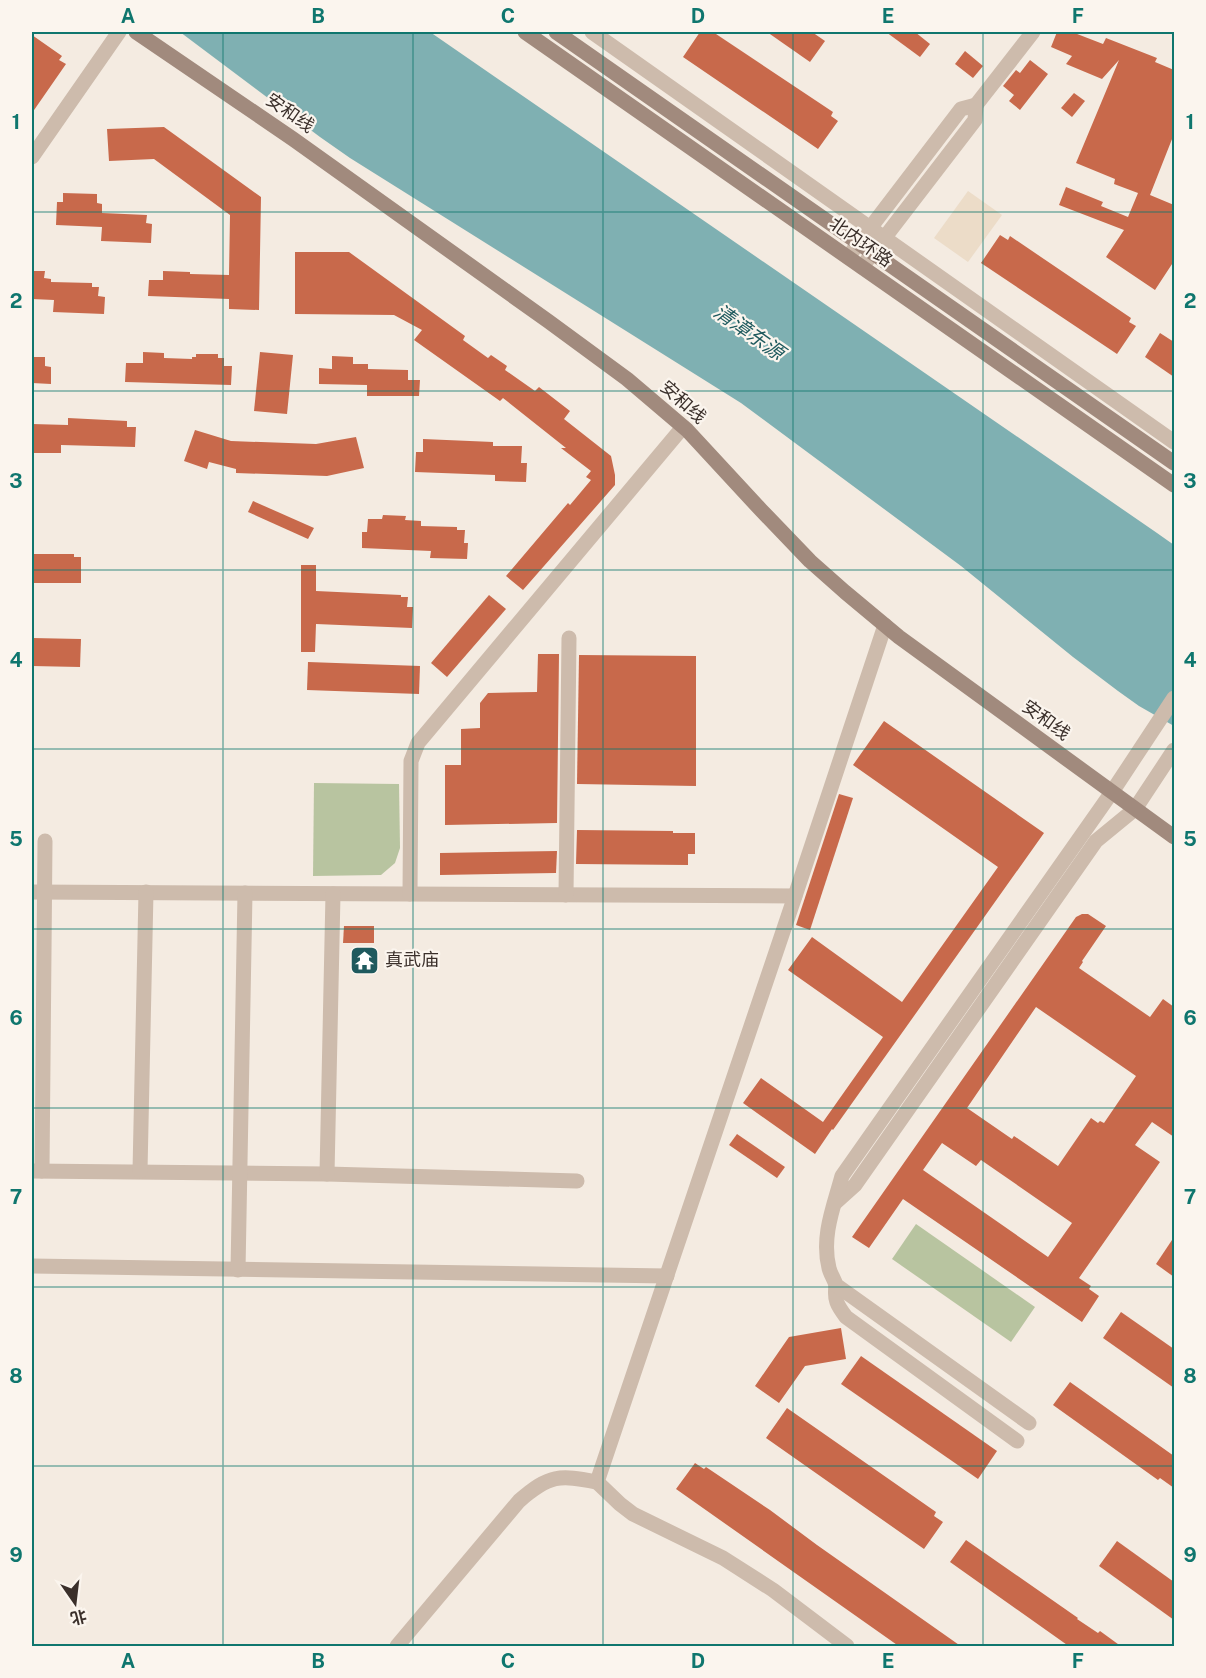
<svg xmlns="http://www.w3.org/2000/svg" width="1206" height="1678" viewBox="0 0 1206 1678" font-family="'Public Sans','Noto Sans SC',sans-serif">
<rect width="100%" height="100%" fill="#f4ebe1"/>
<g fill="#b8c4a0">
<path d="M 314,783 L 399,784 L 400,848 L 395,863 L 381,875 L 313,876 Z"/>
<path d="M 916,1224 L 1035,1307 L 1011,1342 L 892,1259 Z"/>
</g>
<path fill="#ecdcc8" d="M 968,191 L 1002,215 L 968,262 L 934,238 Z"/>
<path fill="#7fb0b2" d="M 180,32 L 430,32 L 1157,533 L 1174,545 L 1174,726 L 1139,706 L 1118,691 L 1073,657 L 961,566 L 741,403 L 350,158 L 320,137 Z"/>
<g fill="#c8694b" fill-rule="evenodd">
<path d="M 700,32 L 713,32 L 833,112 L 831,116 L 838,121 L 818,149 L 683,57 Z"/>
<path d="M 767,32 L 812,32 L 825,41 L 810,62 Z"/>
<path d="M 886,32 L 915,32 L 930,44 L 920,57 Z"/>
<path d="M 1057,32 L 1072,32 L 1103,44 L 1106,38 L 1157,58 L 1155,62 L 1174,70 L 1174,134 L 1150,195 L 1174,205 L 1174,261 L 1155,290 L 1106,257 L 1124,230 L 1059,205 L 1066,187 L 1103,202 L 1101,206 L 1128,217 L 1138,193 L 1114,184 L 1115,179 L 1076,163 L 1119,60 L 1102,79 L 1066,64 L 1072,56 L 1051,47 Z"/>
<path d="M 32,35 L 62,56 L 59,60 L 66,64 L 32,113 Z"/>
<path d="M 965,51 L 983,66 L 973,78 L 955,64 Z"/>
<path d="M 1030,60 L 1048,74 L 1020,110 L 1009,101 L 1014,95 L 1003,86 L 1016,70 L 1020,73 Z"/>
<path d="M 1074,93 L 1085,101 L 1072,117 L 1061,108 Z"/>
<path d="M 164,127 L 261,197 L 259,310 L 229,309 L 229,299 L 148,296 L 149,280 L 163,280 L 163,271 L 190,272 L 190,274 L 229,275 L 230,215 L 154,159 L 109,161 L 107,129 Z"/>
<path d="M 63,193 L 97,194 L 97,203 L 102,204 L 102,213 L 147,215 L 146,223 L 152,224 L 151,243 L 101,241 L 102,227 L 56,225 L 57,202 L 63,202 Z"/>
<path d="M 1000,235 L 1008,240 L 1010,236 L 1131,318 L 1129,322 L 1136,326 L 1117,354 L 981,263 Z"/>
<path d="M 295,252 L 349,252 L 465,336 L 463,340 L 488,358 L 491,355 L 507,366 L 505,370 L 535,391 L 539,387 L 570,411 L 564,419 L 611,456 L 615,475 L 615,485 L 523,590 L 506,576 L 568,503 L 570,505 L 591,480 L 586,477 L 591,471 L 561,448 L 566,448 L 503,398 L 500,401 L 414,340 L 422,330 L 394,315 L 295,314 Z"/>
<path d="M 32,271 L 45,271 L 44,278 L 51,279 L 51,282 L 92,283 L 92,287 L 99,287 L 98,296 L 105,297 L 104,314 L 53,312 L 54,300 L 32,299 Z"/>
<path d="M 1160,333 L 1174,342 L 1174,377 L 1145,357 Z"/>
<path d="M 143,352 L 164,353 L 164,358 L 192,359 L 192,357 L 196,357 L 196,354 L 218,354 L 218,358 L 224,358 L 224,366 L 232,366 L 231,385 L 125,382 L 126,363 L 143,363 Z"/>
<path d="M 260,352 L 293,355 L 287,414 L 254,411 Z"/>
<path d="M 332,356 L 353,357 L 353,364 L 368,364 L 368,369 L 408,370 L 408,380 L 420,380 L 419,396 L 367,396 L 367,385 L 319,384 L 319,368 L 332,369 Z"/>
<path d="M 32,357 L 45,357 L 45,366 L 51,367 L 51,384 L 32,383 Z"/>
<path d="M 68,418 L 127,421 L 127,427 L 136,427 L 135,447 L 61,445 L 61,453 L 32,453 L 32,424 L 68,425 Z"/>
<path d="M 195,430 L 231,441 L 316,444 L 356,437 L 364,468 L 327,476 L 236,473 L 236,469 L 209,462 L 207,469 L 184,461 Z"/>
<path d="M 423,439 L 493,442 L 493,446 L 522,446 L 521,463 L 527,463 L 526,482 L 495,481 L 495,475 L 415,472 L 416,452 L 423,452 Z"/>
<path d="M 253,501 L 314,528 L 308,539 L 248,512 Z"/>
<path d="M 383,515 L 406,516 L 405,520 L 421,521 L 421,526 L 457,527 L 457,530 L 465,530 L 464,543 L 468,543 L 467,559 L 430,558 L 431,551 L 362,548 L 362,532 L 367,532 L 368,519 L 382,519 Z"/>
<path d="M 32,554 L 74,554 L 74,557 L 81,557 L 81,583 L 32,583 Z"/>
<path d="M 301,565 L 316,565 L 316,591 L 401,595 L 401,597 L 408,597 L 407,607 L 413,607 L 412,628 L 316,624 L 315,652 L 301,652 Z"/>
<path d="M 489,595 L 506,609 L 447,677 L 431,663 Z"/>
<path d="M 32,638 L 81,639 L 80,667 L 32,666 Z"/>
<path d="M 538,654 L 559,654 L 557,823 L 445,825 L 445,765 L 461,765 L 461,729 L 480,728 L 480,703 L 488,693 L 537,692 Z"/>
<path d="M 579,655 L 696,656 L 696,786 L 577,784 Z"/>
<path d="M 308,662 L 420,666 L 419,694 L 307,690 Z"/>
<path d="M 884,721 L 1044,833 L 833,1130 L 832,1129 L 815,1154 L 743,1103 L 761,1078 L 823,1122 L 883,1037 L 788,970 L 812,937 L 902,1002 L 998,867 L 853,765 Z"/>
<path d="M 839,794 L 853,798 L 810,930 L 796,925 Z"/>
<path d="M 577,830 L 673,831 L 673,833 L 695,833 L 695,854 L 688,854 L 688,865 L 576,864 Z"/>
<path d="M 557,851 L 556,873 L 440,875 L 440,853 Z"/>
<path d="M 1082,914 L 1088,914 L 1106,926 L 1082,961 L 1083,962 L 1079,968 L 1150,1017 L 1163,999 L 1174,1007 L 1174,1137 L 1152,1122 L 1135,1145 L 1160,1162 L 1079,1278 L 1091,1286 L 1089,1289 L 1099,1296 L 1082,1322 L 903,1199 L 869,1248 L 852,1237 L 1076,917 ZM 1036,1007 L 1136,1076 L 1104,1123 L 1100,1121 L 1098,1123 L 1091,1118 L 1058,1166 L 1014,1136 L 1012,1139 L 967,1108 ZM 942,1143 L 976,1166 L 981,1160 L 1072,1223 L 1048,1257 L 923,1170 Z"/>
<path d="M 344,926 L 374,926 L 374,943 L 343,943 Z"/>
<path d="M 737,1134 L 785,1167 L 777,1178 L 729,1145 Z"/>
<path d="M 1174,1237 L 1174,1277 L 1156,1264 Z"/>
<path d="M 1121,1312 L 1174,1349 L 1174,1388 L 1103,1338 Z"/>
<path d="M 841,1328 L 846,1359 L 805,1366 L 779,1403 L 755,1386 L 789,1337 Z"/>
<path d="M 861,1356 L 997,1451 L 978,1479 L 841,1384 Z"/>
<path d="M 1070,1382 L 1174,1456 L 1174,1488 L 1160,1478 L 1158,1480 L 1053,1405 Z"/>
<path d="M 787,1408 L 936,1512 L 934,1516 L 943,1522 L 924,1549 L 766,1438 Z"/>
<path d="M 695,1463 L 704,1469 L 706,1467 L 770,1510 L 817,1545 L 962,1647 L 900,1647 L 676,1489 Z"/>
<path d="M 966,1540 L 1078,1618 L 1077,1619 L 1098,1633 L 1100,1631 L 1122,1647 L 1070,1647 L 950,1562 Z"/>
<path d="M 1117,1541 L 1174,1582 L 1174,1620 L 1099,1566 Z"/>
</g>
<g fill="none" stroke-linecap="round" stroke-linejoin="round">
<g stroke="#cdbbac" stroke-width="15">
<path d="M 592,32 L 1174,442"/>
<path d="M 32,157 L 119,32"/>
<path d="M 32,892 L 795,896"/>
<path d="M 410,894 L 411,761 L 418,743 L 683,427"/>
<path d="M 566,895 L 569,638"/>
<path d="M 32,1171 L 327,1174 L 577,1181"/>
<path d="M 42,1171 L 45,841"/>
<path d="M 140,1171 L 146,892"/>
<path d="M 327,1174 L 333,894"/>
<path d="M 835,1203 L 855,1185 L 1096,841 L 1135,809"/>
<path d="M 32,1266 L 667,1276"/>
<path d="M 238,1270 L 245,893"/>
<path d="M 836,1285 C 834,1300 837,1305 846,1317 L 1017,1441"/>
<path d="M 1029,1423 L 836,1285 C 834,1279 830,1273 829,1268 C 821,1236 834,1206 842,1176 L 1112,792"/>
<path d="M 597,1482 L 620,1504 L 633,1514 L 723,1558 L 773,1590 L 847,1646"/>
</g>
<g stroke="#cdbbac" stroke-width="15">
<path d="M 976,105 L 1033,32"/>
<path d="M 848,257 L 961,109 L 976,105"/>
<path d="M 862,267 L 975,120 L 976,105"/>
<path d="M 1112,792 L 1174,698"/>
<path d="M 1135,809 L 1174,750"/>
<path d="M 397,1646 L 519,1501 C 550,1474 559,1475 597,1482 L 795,896 L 885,625"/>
</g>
<g stroke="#a18a7d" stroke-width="15">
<path d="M 136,32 L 293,139 L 548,321 L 627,379 L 687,430 L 761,510 L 810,561 L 845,592 L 899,637 L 1174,837"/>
<path d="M 525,32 L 1174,485"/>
<path d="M 556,32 L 1174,463"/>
</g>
</g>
<path fill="none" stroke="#0f766e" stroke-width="1.5" stroke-opacity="0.55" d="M 223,32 L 223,1646M 413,32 L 413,1646M 603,32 L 603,1646M 793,32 L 793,1646M 983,32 L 983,1646M 32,212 L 1174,212M 32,391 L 1174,391M 32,570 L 1174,570M 32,749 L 1174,749M 32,929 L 1174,929M 32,1108 L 1174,1108M 32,1287 L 1174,1287M 32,1466 L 1174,1466"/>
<defs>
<symbol id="temple-square" viewBox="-11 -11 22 22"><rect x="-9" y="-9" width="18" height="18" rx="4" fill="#1f5a5e" stroke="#fbf5ee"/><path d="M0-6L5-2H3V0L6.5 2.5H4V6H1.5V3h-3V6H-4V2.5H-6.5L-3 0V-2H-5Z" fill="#fff"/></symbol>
</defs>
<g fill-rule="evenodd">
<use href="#temple-square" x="348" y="944" width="33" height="33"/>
</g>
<g text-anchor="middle" stroke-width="4.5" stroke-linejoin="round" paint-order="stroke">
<g font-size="18" fill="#3b302b" stroke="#fbf5ee">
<text transform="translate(290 113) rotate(35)" y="6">安和线</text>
<text transform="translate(861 242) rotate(35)" y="6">北内环路</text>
<text transform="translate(683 402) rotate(42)" y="6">安和线</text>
<text transform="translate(1046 720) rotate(36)" y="6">安和线</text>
</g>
<g font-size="18" fill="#3b302b" stroke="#fbf5ee" text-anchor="start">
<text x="385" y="966">真武庙</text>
</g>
<g font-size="20" font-style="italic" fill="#1f5a5e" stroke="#fbf5ee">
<text transform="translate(749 332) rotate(35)" y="7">清漳东源</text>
</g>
</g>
<rect width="1206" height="1678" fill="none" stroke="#fbf5ee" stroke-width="66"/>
<g transform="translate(75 1603) rotate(166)" stroke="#fbf5ee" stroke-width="4.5" paint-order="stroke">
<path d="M0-4.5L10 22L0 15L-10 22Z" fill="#3b302b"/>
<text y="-9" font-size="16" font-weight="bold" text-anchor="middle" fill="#3b302b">北</text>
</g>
<rect x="33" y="33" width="1140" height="1612" fill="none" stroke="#0f766e" stroke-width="2"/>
<g font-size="20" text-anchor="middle" font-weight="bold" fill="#0f766e">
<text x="128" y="23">A</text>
<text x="318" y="23">B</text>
<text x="508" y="23">C</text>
<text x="698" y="23">D</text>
<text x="888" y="23">E</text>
<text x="1078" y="23">F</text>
<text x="16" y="129">1</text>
<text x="1190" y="129">1</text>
<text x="16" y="308">2</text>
<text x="1190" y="308">2</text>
<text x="16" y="488">3</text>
<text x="1190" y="488">3</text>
<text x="16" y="667">4</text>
<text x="1190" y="667">4</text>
<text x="16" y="846">5</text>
<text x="1190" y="846">5</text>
<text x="16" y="1025">6</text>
<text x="1190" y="1025">6</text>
<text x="16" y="1204">7</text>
<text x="1190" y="1204">7</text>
<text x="16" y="1383">8</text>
<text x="1190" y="1383">8</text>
<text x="16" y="1562">9</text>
<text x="1190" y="1562">9</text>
<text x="128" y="1668">A</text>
<text x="318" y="1668">B</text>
<text x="508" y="1668">C</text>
<text x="698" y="1668">D</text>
<text x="888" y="1668">E</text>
<text x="1078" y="1668">F</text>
</g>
</svg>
